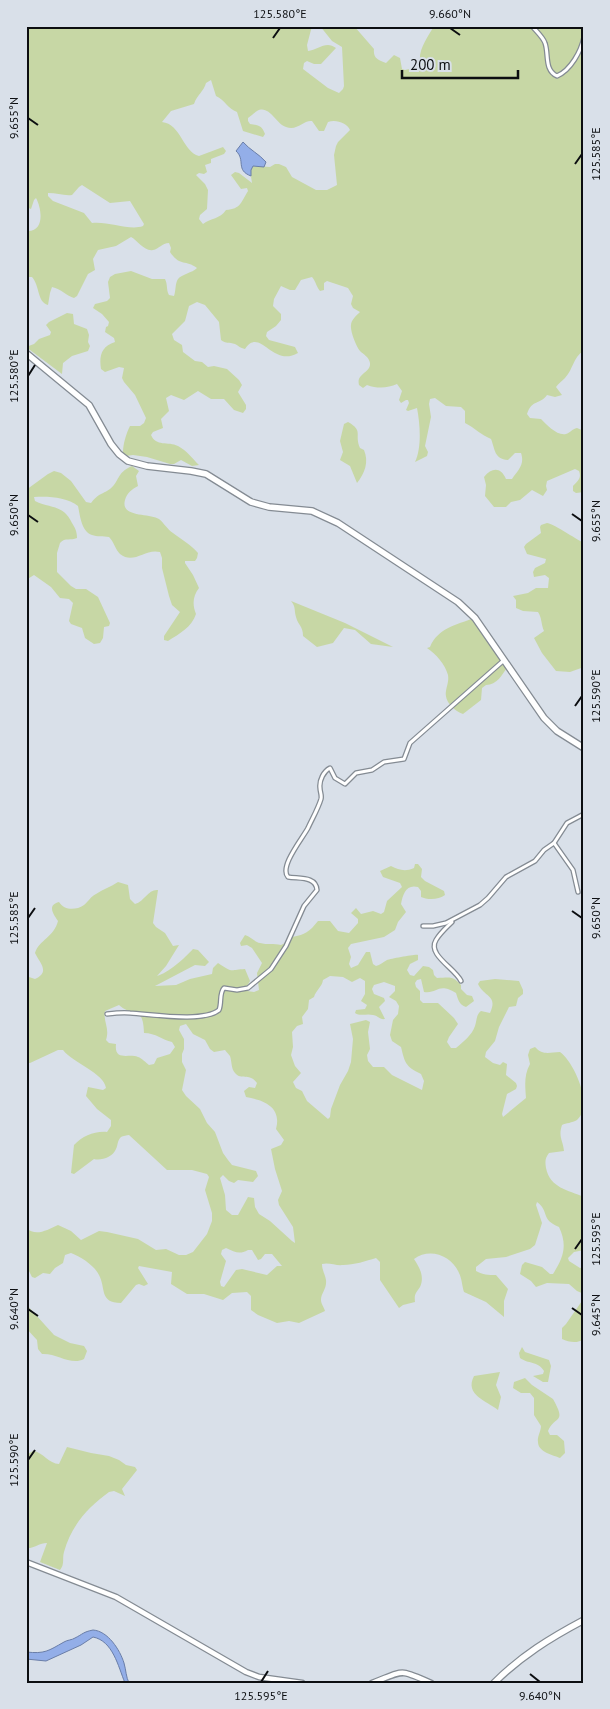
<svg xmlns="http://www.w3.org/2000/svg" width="610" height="1709" viewBox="0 0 610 1709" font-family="'PT Sans',sans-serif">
<rect width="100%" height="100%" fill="#d9e0e9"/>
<g fill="#c7d7a5" fill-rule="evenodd">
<path d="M 28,26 L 312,26 L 307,45 L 308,51 C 318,50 326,40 336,48 L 321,64 L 314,64 L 307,61 L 304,63 L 303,69 L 328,88 L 339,93 L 343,89 L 344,86 L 342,47 L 332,41 L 320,26 L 354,26 L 374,49 C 373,58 378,60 386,63 L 394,55 L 400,58 L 402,69 L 405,70 L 421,66 C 416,52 428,37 434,26 L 584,26 L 584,350 C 572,359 574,368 565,378 C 562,381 558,384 556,387 L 562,395 L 555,397 L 547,395 C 540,405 532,399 527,414 L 530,418 L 541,419 C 547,425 557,436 566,434 C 570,433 572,429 577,428 L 584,431 L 584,492 L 576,493 L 573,491 L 573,486 C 577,481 582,479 579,471 L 575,469 L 547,481 L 546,486 L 547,490 L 543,496 L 532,490 L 520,500 L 511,502 L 506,507 L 494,507 L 485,496 L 486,485 L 484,477 C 492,467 501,467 506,479 L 512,479 C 518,470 525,465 521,453 L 515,453 L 508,460 C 494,459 495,449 491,439 C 481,435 475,428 465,423 L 465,411 L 461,407 L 446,406 L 435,398 L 430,399 L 429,404 L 431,417 L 425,446 L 428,452 L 427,456 L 415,462 C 422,447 420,424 417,408 L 408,411 L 406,410 L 409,403 L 408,400 L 406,400 L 401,403 L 399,400 L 402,391 L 397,384 C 388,388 378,389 367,385 L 363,388 L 359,385 C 356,373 371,373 370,363 C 369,357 363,354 360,351 C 356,346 350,331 351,325 C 351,320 357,315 360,312 L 353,308 L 351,304 L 353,296 L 348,288 L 327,281 L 324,283 L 324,290 L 320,291 C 316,286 316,282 312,277 L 301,280 L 295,290 L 290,290 L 281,286 L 274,299 L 273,306 L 281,314 L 281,320 L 276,326 L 267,332 L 266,336 L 269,340 L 295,347 L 298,353 C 272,368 260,326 245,349 C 240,348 239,346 235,344 C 229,342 226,344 221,340 L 219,322 L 205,305 L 197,302 L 189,306 L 185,321 L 172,334 L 174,340 L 182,345 L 183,352 L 195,361 L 202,362 L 208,367 L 214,366 L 227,369 L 239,380 L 242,385 L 238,392 L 246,405 L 246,409 L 243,413 L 234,410 L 224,399 L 211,399 L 198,391 L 184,400 L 171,395 L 166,398 L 169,411 L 161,419 L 163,428 L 153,432 L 151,435 C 156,447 168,441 178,446 C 187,451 192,458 199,465 L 192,466 L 181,460 L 174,464 L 170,464 L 147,457 L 133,455 L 126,456 L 123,453 C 123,444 126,434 130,426 L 140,426 L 144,423 L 146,418 L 135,395 L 124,382 L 122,378 L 124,368 L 119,367 L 105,372 L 101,369 C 99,357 101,346 115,342 L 114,338 L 105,332 L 106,327 L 108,326 L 109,322 L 102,314 L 93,308 L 95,304 L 107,301 L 110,298 L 108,282 L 110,277 L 115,274 L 131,271 L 152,279 L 165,279 C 168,285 166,290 169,295 L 174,296 C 176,291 175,283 178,279 C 182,274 192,273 197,268 C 185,259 180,267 170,252 L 171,248 L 169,243 C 162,243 159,249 153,250 C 145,252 137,240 131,237 L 116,246 L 98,250 L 93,259 L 95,270 L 88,274 L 77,296 L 74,298 C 67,296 61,289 52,287 L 50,293 L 48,305 C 37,302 40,286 32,277 L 26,277 L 26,231 C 45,233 42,209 36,198 L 34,200 L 31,209 L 26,207 L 26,28 ZM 211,80 L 216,96 C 225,100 228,109 237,112 L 243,131 L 263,137 L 265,134 C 262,126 259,125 250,124 L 248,121 L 248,118 C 251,116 254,113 257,111 C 269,104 276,124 286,127 C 298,131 303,120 312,121 L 319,131 L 324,131 L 328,122 C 336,119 347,123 350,130 L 338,142 L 336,146 L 334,155 L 337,185 L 327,190 L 316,190 L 292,177 L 286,167 L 279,164 L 275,164 L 270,167 L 253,166 L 250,170 L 252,183 L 239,173 L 235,172 L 231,175 L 241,189 L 247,188 L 248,191 C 241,202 241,209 226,210 C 220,219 211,218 203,224 L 199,219 L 200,215 L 207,209 L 208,190 L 205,184 L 196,175 L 199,173 L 204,174 L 207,172 L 205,165 L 211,163 L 211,159 L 224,154 L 226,151 L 223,147 L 199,156 C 183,152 181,124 162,122 L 171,111 L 194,104 C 197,95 204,91 206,83 ZM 82,185 L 110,203 L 130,201 L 144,224 L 143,226 C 130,231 108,221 92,223 L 84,213 L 53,201 L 48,196 L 48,193 C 57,193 64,196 72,195 L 79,187 Z"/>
<path d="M 67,313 L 73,314 L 74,324 L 87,329 L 89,335 L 88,342 L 90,346 L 88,351 L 72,356 L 63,363 L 62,374 L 26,347 L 34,344 L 39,339 L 50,335 L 51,332 L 46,325 L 49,322 Z"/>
<path d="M 348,422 C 364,431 354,434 360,448 L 364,450 C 369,462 365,473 357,483 L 350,466 L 340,460 L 343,452 L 340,441 L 344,424 Z"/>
<path d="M 132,466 L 139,471 L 136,476 L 138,486 C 132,489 127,493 125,500 C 120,518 150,513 159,519 C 164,523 167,529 173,533 C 182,540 190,544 198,553 L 197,558 L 195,561 L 185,561 L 185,563 L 193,575 L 199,588 C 193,596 192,604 196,614 C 192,627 179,634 168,641 L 164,640 L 164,636 L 180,612 L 172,605 L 169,596 L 162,568 L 162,558 L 160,552 C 145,548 134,565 120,554 C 115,549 114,542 109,537 C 103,536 97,537 92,535 C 81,531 80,515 78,506 C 67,497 48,496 34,497 L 35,501 C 51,509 63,504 72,523 C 75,528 77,531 77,538 C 71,541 65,537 60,543 L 57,553 L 57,572 L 71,586 L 76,589 L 86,589 L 98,597 L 110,623 L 109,626 L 104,627 L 103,638 L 100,643 L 94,644 L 85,638 L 82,628 L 71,624 L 69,621 L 73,603 L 69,599 L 60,598 L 51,587 L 34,575 L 26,580 L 26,519 L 29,518 L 26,511 L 26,490 L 48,474 L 54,471 L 61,473 L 71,481 L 86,502 L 91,503 C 99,493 101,495 110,489 C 120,481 116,473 132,466 Z"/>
<path d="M 547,523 C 552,523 576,539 584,543 L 584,667 L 570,672 L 556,671 L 542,653 L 534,638 L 544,631 C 541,624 542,618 538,612 L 523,611 L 516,608 L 516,600 L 513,596 L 528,593 L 536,588 L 548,588 L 549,578 L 545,575 L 534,577 L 533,572 L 535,568 L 545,563 L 546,559 L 527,554 L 524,547 L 526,544 L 541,533 L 540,527 L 541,525 Z"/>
<path d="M 291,601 L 345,623 L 393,647 L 371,644 L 355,630 L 344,628 L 333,643 L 317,647 L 303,636 C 303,626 298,625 296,617 C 294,610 296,607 291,601 Z"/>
<path d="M 474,618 L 508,666 C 502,675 497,685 486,685 L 482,688 L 481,700 L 463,714 C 454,711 444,701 446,691 C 447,685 449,681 448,675 C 445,664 436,654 427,648 L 430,647 C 438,628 456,625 474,618 Z"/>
<path d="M 415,864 L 418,864 L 422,869 L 421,877 L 425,881 L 444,891 L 445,895 C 439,900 427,900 421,897 L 421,891 L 418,887 C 406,884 403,894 401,904 L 406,912 L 398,922 L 395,930 L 384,937 L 351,944 L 348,948 L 351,957 L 349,964 L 351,968 L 358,965 L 366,952 L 370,952 L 373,964 L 376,966 C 380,965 383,962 387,960 C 391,959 415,954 418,955 L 418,960 L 410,964 L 407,970 L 410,975 L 414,976 L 423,966 L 429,967 L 433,970 L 434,975 L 437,978 C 449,978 452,975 461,985 L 461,989 L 467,995 L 472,996 L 474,1001 L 466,1007 C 459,1005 458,999 456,993 C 438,982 438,994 424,992 L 421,979 L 417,980 L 415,983 L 416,987 L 420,991 L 420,1000 L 423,1003 L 438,1003 L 454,1018 L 458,1024 L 449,1037 L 447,1042 L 451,1048 L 456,1048 C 463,1042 472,1035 475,1026 C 477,1020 476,1015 481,1011 L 490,1013 C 498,995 485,998 478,984 L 480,981 L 495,979 L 519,981 L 523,990 L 523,994 L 518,998 L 516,1006 L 509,1007 L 499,1027 L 495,1041 L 486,1052 L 485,1057 L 493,1063 L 500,1065 L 503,1062 L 507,1064 L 506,1075 L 516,1083 L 517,1086 L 516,1089 L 507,1094 L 502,1114 L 503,1117 L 526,1098 C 525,1085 524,1075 530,1064 L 528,1055 L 530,1049 L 535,1047 C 543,1056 550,1052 560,1052 C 574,1062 594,1106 577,1120 C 572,1123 566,1123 562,1125 C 558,1137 563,1140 564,1151 L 549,1153 C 545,1158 545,1162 546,1168 C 550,1188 568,1190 584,1197 L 584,1250 L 574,1252 L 568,1258 L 569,1261 L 580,1268 L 584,1267 L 584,1294 L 577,1291 L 569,1284 L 547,1283 L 536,1287 L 531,1281 L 520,1274 L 522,1265 L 525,1262 L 542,1267 L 550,1274 L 553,1274 C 563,1258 568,1246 559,1227 C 540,1219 550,1212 537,1202 L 536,1205 L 542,1223 L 535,1245 L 530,1249 L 506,1257 L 486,1259 L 476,1267 L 476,1271 C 483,1275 488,1275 496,1275 L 508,1289 L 504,1301 L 504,1317 L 486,1302 L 464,1292 C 462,1286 462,1279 459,1273 C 452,1256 430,1247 414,1259 C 419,1267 425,1276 420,1287 C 416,1293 414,1294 415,1302 L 403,1305 L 399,1308 L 380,1280 L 380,1262 L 376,1258 C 366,1261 354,1265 343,1265 C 336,1266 329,1262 322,1264 C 322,1270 325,1274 326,1280 C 327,1289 321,1293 321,1300 C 321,1304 324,1307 325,1311 L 299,1323 L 289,1321 L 277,1323 L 258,1315 L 251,1310 L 251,1296 L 247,1292 L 232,1293 L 223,1300 L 204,1294 L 187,1294 L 171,1284 L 172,1272 L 139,1266 L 138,1268 L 148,1284 L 144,1286 L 139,1284 L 136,1285 L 121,1303 C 99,1303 106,1288 99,1275 C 94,1265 81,1257 71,1253 L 65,1255 L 63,1263 L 55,1268 L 50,1274 L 43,1273 L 35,1278 L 32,1277 L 26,1265 L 26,1228 C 36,1237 47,1230 58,1225 L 71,1231 L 81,1240 L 99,1231 L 107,1232 L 138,1239 L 156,1250 L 166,1249 L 179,1255 L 186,1255 L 193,1252 L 207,1234 L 212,1221 L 212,1213 L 205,1190 L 209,1177 L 207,1174 L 192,1170 L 167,1170 L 129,1135 C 127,1135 123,1136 121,1137 C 117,1141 118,1145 116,1149 C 113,1157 101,1161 94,1159 L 74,1174 L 71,1173 L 74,1145 C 83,1136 94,1131 107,1132 L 111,1126 L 111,1120 L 97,1109 L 86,1096 L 88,1087 L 103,1090 L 106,1088 C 104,1073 73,1063 63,1050 L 58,1050 L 30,1063 L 26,1063 L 26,976 L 35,979 C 51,972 39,962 35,953 C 39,940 54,937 58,921 C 53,914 47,905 59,902 C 64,910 75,911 84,905 C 88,902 91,896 96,894 C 103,889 111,887 118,882 L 128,885 L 130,899 L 135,904 C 145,901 148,889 158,890 L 153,923 L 156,927 L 165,933 L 173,946 L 179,945 L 166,966 L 157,976 C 168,973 185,958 193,949 L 198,950 L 209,962 L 205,966 L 195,965 L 155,986 L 176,985 L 190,979 L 212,974 L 213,968 L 218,963 C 233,973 229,970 245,969 L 250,981 L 246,988 L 247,991 L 254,992 L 259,990 L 257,973 L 262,963 L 252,948 L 247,945 L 241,946 L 240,943 L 245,935 C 251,937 255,942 260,943 C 267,945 274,943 281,945 L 287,942 L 288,938 C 297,936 305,935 312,928 C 314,926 316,923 318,921 L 330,921 L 338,931 L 349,933 L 358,923 L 358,919 L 351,913 L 356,908 L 361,914 L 373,911 L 381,914 L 384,912 L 387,901 L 402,887 L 400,883 L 383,877 L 380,871 L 391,866 C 399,870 405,872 414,868 ZM 330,976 L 343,977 L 352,982 L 360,978 L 365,981 L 365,994 L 361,1001 L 367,1005 L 365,1009 L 356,1010 L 355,1013 C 361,1017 366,1013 373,1015 C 379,1016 379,1020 385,1019 L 379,1007 L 385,1001 L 384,998 L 374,994 L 372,989 L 374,985 L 384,982 L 395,986 L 395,991 L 389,997 L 396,1001 L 399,1006 L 398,1014 L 393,1020 L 390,1035 L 392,1041 L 401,1047 C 405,1063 405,1066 421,1074 L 424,1081 L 422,1090 L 392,1075 L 384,1067 L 373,1067 L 368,1061 L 367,1055 L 370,1049 L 368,1032 L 370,1022 L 366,1020 L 350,1024 L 353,1039 L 351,1062 L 348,1071 L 340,1085 L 331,1109 L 330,1117 L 328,1119 L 307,1101 L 302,1091 L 296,1088 L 293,1082 L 301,1073 L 295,1066 L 291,1055 L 293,1047 L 292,1032 L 297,1026 L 303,1024 L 302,1017 L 308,1009 L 309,1000 L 314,997 C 316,990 322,987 323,980 ZM 119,1005 C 135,1019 143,1005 144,1033 C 156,1033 162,1040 172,1042 L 175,1047 L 170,1054 L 157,1058 L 154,1064 L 149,1065 C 146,1063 142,1058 138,1057 C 129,1053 114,1062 116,1044 L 109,1043 L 106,1040 C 110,1028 103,1022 105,1011 ZM 186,1024 L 193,1034 L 205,1040 L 210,1049 L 214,1052 L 225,1050 C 225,1050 230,1056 230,1056 C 232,1062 231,1069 235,1073 C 242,1081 249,1072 257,1083 L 255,1088 L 249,1087 L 244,1091 L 246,1097 C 264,1100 282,1107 276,1129 L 284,1140 L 281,1145 L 271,1149 L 275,1169 L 282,1191 L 278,1200 L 279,1205 L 293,1227 L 295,1243 L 292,1241 L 270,1221 L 259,1214 L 255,1207 L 254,1198 L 248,1197 L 238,1215 L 232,1215 L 226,1210 L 225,1195 L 220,1178 L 223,1175 L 229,1181 L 234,1183 L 238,1180 L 253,1182 L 258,1176 L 256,1171 L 232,1165 L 228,1160 L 223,1153 L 215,1132 L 207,1123 L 200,1109 L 186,1096 L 182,1090 L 186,1070 L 182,1062 L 182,1054 L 184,1049 L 184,1039 L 179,1030 L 180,1026 ZM 226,1248 C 235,1252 239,1255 248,1250 L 252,1250 L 258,1260 L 261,1259 L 265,1254 L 272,1254 L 282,1266 L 277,1266 L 267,1275 L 242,1269 L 236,1270 L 224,1287 L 221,1286 L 220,1282 L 226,1261 L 221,1254 L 222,1250 Z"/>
<path d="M 584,1298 L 584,1339 C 577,1344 569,1342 562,1339 L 562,1328 L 566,1324 Z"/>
<path d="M 26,1304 L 54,1335 L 70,1343 L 84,1346 L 87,1351 L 84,1359 C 71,1366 57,1353 42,1354 L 38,1349 L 37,1340 L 26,1328 Z"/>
<path d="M 522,1347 L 525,1352 L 549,1360 L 551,1366 L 548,1382 L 543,1382 L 533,1376 L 543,1374 L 544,1371 C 538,1361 528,1364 520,1358 L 519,1353 Z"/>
<path d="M 500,1372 L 496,1385 L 501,1397 L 498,1410 C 487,1401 464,1395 474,1376 Z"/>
<path d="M 525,1378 L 532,1385 L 553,1399 C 567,1424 555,1415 548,1431 L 550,1435 L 557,1435 L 564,1441 L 565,1453 L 560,1458 C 553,1455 538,1452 538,1442 C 537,1437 541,1431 541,1426 L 534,1415 L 534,1398 L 530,1393 L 521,1393 L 513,1388 L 514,1382 Z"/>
<path d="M 67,1447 L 91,1453 L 109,1456 L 119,1460 L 126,1465 L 135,1467 L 137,1470 L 122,1489 L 125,1496 L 114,1491 L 109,1492 C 88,1507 71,1526 64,1552 C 62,1559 65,1564 60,1570 L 40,1562 L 47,1543 C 39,1543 34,1549 26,1548 L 26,1455 L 33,1451 C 43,1452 49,1464 59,1464 Z"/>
</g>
<g fill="#93aee8" stroke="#6a7ea8">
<path d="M 243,142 C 250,150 259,154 266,162 L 264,167 L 253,166 L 251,170 L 251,176 C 235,170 246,160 236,151 Z"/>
<path d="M 93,1630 C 108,1631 120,1650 124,1663 C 126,1670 126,1677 129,1683 L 125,1683 C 118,1666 113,1641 93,1637 L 81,1645 L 46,1661 L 26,1659 L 26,1652 C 45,1654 48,1651 64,1642 C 67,1640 72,1640 75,1638 C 83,1634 83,1632 93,1630 Z"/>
</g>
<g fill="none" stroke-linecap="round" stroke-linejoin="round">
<defs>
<g id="street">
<path d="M 532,26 C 536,31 543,37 545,43 C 549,54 544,70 557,76 C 571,70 581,51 584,37"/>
<path d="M 554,843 L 573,870 L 578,892"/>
<path d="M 452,922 C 447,927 440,933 436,940 C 427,955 455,968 461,981"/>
<path d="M 423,926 L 433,926 L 446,923 L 480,905 L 488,898 L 506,877 L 535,861 L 544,850 L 554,843 L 567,823 L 584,814"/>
<path d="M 107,1014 C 115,1013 123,1012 130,1013 C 151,1014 203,1023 219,1010 C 222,1003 219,993 224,988 L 237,990 L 248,988 L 271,969 L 286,946 L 304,906 L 317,890 C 316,876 299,879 288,877 C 279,867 302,839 308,828 C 312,819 318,809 321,799 C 322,795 320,792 320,788 C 319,780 324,771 330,768 L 335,778 L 345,784 L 356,773 L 372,770 L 384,762 L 404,759 L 410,743 L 503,661"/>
</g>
<g id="secondary">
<path d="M 26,1562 L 116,1597 L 246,1672 L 259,1677 L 302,1683"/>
<path d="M 372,1683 C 404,1671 398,1668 431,1683"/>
</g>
<g id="highway">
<path d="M 26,353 L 89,405 L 111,444 L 119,454 L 128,461 L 147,466 L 191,471 L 206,474 L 251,502 L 269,507 L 312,511 L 338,523 L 458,602 L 475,618 L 544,718 L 557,731 L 584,748"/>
<path d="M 494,1683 C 521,1656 550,1638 584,1620"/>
</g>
</defs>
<use href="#street" stroke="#848b93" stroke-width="5.5"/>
<use href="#secondary" stroke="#848b93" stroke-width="7"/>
<use href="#highway" stroke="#848b93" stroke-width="8"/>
<use href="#street" stroke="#fff" stroke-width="3"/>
<use href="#secondary" stroke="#fff" stroke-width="4.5"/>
<use href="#highway" stroke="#fff" stroke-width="5.5"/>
</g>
<path fill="none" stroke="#0c0e11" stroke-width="2" d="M 450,28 L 460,35M 273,38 L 280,28M 28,118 L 38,125M 575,164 L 582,154M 28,376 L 35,365M 572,514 L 582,521M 28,515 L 38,522M 575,706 L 582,696M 572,911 L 582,918M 28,918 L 35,908M 575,1249 L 582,1239M 572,1308 L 582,1315M 28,1309 L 38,1316M 28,1460 L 35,1450M 530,1674 L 540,1682M 261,1682 L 268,1671"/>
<rect width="610" height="1709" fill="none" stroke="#d9e0e9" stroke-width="55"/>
<path d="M402 70v8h116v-8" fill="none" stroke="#0c0e11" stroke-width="2.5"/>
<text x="410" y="70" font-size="15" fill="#0c0e11" stroke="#d9e0e9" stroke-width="4" paint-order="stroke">200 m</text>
<rect x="28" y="28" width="554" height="1654" fill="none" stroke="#0c0e11" stroke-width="2"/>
<g font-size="12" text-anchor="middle" fill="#0c0e11">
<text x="280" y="18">125.580°E</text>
<text x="450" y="18">9.660°N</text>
<text transform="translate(14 118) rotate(-90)" y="4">9.655°N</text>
<text transform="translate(596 154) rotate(-90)" y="4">125.585°E</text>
<text transform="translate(14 376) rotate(-90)" y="4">125.580°E</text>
<text transform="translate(14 515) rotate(-90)" y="4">9.650°N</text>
<text transform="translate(596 521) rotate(-90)" y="4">9.655°N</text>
<text transform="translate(596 696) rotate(-90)" y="4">125.590°E</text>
<text transform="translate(14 918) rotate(-90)" y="4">125.585°E</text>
<text transform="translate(596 918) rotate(-90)" y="4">9.650°N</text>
<text transform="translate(596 1239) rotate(-90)" y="4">125.595°E</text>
<text transform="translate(14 1309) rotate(-90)" y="4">9.640°N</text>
<text transform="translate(596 1315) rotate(-90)" y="4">9.645°N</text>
<text transform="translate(14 1460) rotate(-90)" y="4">125.590°E</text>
<text x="261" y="1700">125.595°E</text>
<text x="540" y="1700">9.640°N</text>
</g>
</svg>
